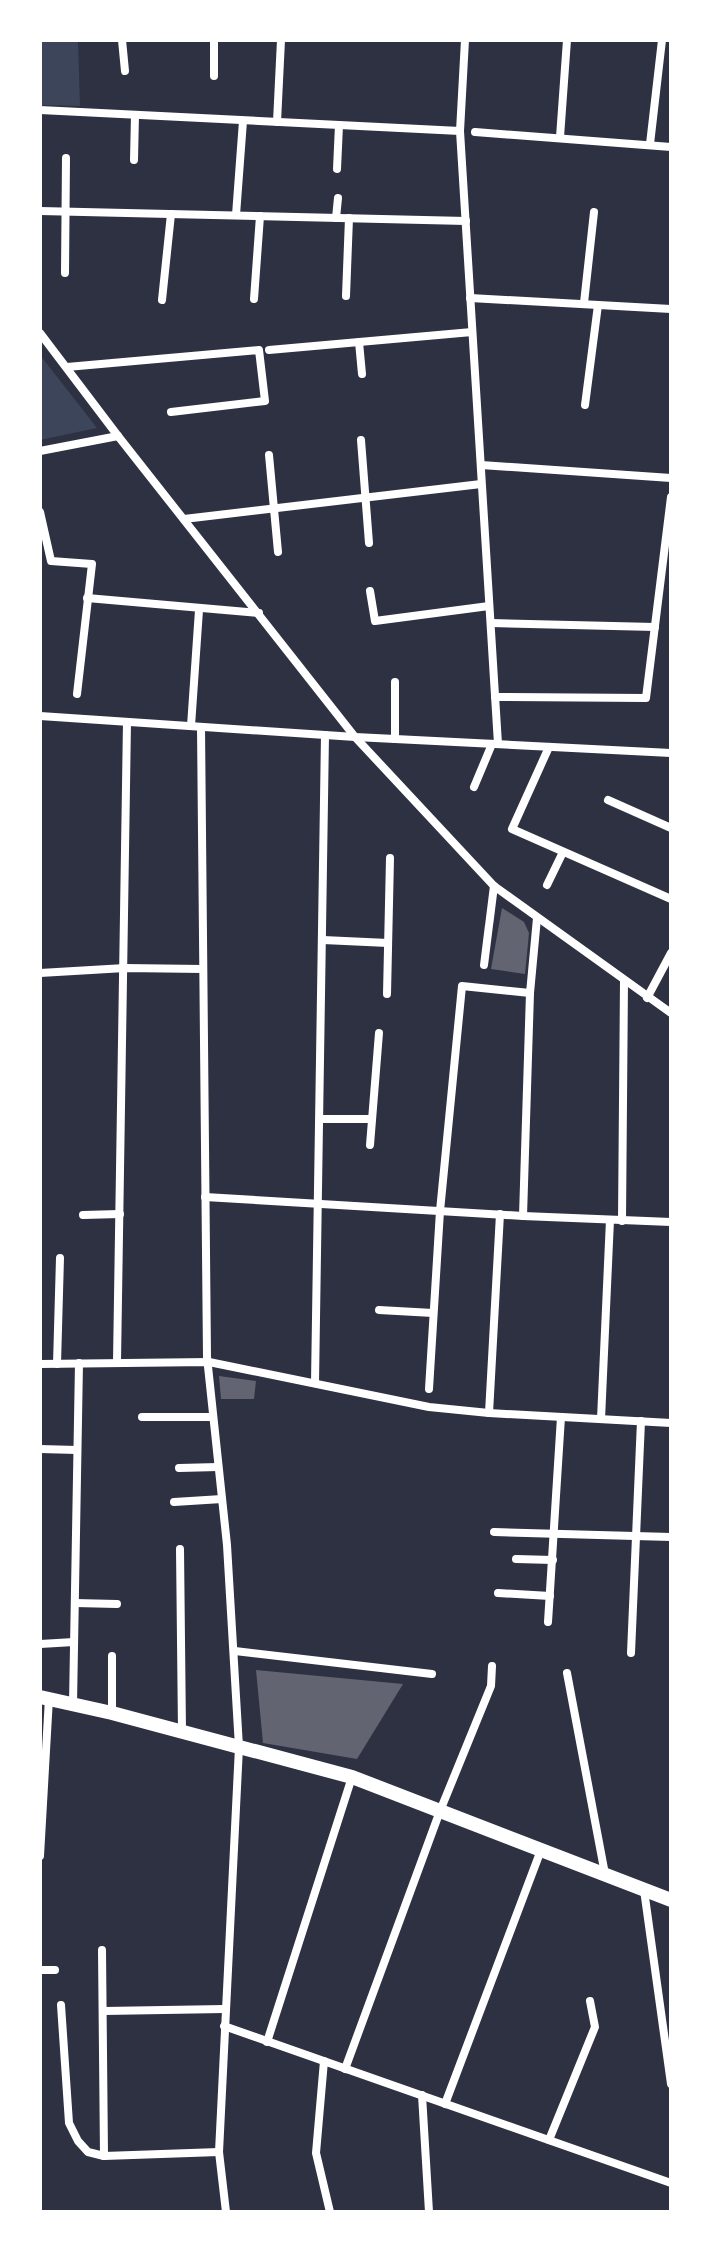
<svg xmlns="http://www.w3.org/2000/svg" width="711" height="2252" viewBox="0 0 711 2252" font-family="Overpass,sans-serif">
<rect width="100%" height="100%" fill="#2d3142"/>
<g fill="#3c4559">
<path d="M 40,40 L 78,40 L 80,106 L 40,105 Z"/>
<path d="M 40,355 L 97,428 L 40,440 Z"/>
</g>
<g fill="#626471">
<path d="M 502,908 L 524,922 L 529,933 L 525,974 L 491,969 Z"/>
<path d="M 219,1376 L 256,1381 L 254,1399 L 221,1399 Z"/>
<path d="M 256,1670 L 403,1684 L 357,1759 L 263,1743 Z"/>
</g>
<g fill="none" stroke-linecap="round" stroke-linejoin="round">
<g stroke="#fff" stroke-width="8">
<path d="M 122,40 L 125,71"/>
<path d="M 465,40 L 460,131 L 498,744"/>
<path d="M 214,76 L 214,40"/>
<path d="M 40,110 L 460,131"/>
<path d="M 277,122 L 281,40"/>
<path d="M 475,132 L 671,147"/>
<path d="M 560,137 L 567,40"/>
<path d="M 650,144 L 662,40"/>
<path d="M 134,160 L 135,115"/>
<path d="M 337,169 L 339,125"/>
<path d="M 40,211 L 466,221"/>
<path d="M 236,215 L 243,121"/>
<path d="M 336,218 L 338,198"/>
<path d="M 65,273 L 66,158"/>
<path d="M 346,296 L 349,218"/>
<path d="M 470,298 L 671,309"/>
<path d="M 254,299 L 260,216"/>
<path d="M 162,300 L 171,214"/>
<path d="M 584,303 L 594,212"/>
<path d="M 40,333 L 118,436 L 355,737 L 494,886 L 671,1013"/>
<path d="M 359,342 L 362,374"/>
<path d="M 269,350 L 472,332"/>
<path d="M 67,367 L 259,350 L 265,401 L 171,412"/>
<path d="M 585,405 L 598,305"/>
<path d="M 361,440 L 369,543"/>
<path d="M 40,451 L 118,436"/>
<path d="M 269,455 L 278,552"/>
<path d="M 481,465 L 671,478"/>
<path d="M 40,512 L 51,561 L 92,564 L 77,694"/>
<path d="M 184,519 L 481,484"/>
<path d="M 370,591 L 375,621 L 489,606"/>
<path d="M 87,598 L 259,613"/>
<path d="M 491,623 L 655,627"/>
<path d="M 395,682 L 395,739"/>
<path d="M 495,697 L 646,698 L 671,497"/>
<path d="M 40,716 L 355,737 L 671,753"/>
<path d="M 191,726 L 199,610"/>
<path d="M 201,727 L 207,1357 L 227,1545 L 239,1747 L 219,2152 L 226,2212"/>
<path d="M 549,747 L 512,829 L 671,899"/>
<path d="M 474,787 L 492,744"/>
<path d="M 608,800 L 671,828"/>
<path d="M 547,885 L 563,852"/>
<path d="M 323,940 L 388,943"/>
<path d="M 484,965 L 494,886"/>
<path d="M 40,973 L 125,968 L 203,969"/>
<path d="M 387,994 L 390,858"/>
<path d="M 647,998 L 671,953"/>
<path d="M 321,1119 L 372,1119"/>
<path d="M 370,1145 L 379,1033"/>
<path d="M 205,1197 L 523,1216 L 671,1222"/>
<path d="M 83,1215 L 120,1214"/>
<path d="M 523,1216 L 530,993 L 537,918"/>
<path d="M 622,1221 L 624,981"/>
<path d="M 379,1310 L 433,1313"/>
<path d="M 117,1362 L 127,722"/>
<path d="M 40,1364 L 209,1362 L 429,1407 L 489,1413 L 671,1423"/>
<path d="M 57,1364 L 60,1258"/>
<path d="M 315,1383 L 325,735"/>
<path d="M 429,1389 L 440,1211 L 462,986 L 530,993"/>
<path d="M 489,1413 L 500,1214"/>
<path d="M 142,1417 L 213,1417"/>
<path d="M 601,1419 L 610,1220"/>
<path d="M 40,1449 L 77,1450"/>
<path d="M 179,1468 L 218,1467"/>
<path d="M 174,1502 L 222,1499"/>
<path d="M 494,1532 L 671,1537"/>
<path d="M 180,1549 L 182,1732"/>
<path d="M 516,1559 L 553,1560"/>
<path d="M 498,1593 L 550,1596"/>
<path d="M 75,1603 L 117,1604"/>
<path d="M 548,1622 L 561,1417"/>
<path d="M 40,1644 L 74,1642"/>
<path d="M 235,1651 L 432,1674"/>
<path d="M 631,1653 L 641,1421"/>
<path d="M 567,1673 L 605,1874"/>
<path d="M 73,1704 L 79,1363"/>
<path d="M 112,1713 L 112,1656"/>
<path d="M 40,1856 L 49,1698"/>
<path d="M 644,1890 L 671,2084"/>
<path d="M 102,1950 L 104,2156"/>
<path d="M 40,1970 L 55,1970"/>
<path d="M 61,2005 L 69,2123 L 78,2141 L 88,2152 L 104,2156 L 219,2152"/>
<path d="M 104,2011 L 224,2009"/>
<path d="M 224,2026 L 671,2183"/>
<path d="M 267,2042 L 352,1777"/>
<path d="M 324,2061 L 316,2153 L 330,2212"/>
<path d="M 345,2069 L 440,1811 L 491,1686 L 492,1666"/>
<path d="M 422,2095 L 429,2212"/>
<path d="M 445,2104 L 541,1850"/>
<path d="M 549,2140 L 595,2027 L 590,2001"/>
</g>
<path stroke="#fff" stroke-width="14" d="M 40,1697 L 112,1713 L 352,1777 L 671,1900"/>
</g>
<rect width="711" height="2252" fill="none" stroke="#ffffff" stroke-width="84"/>
</svg>
